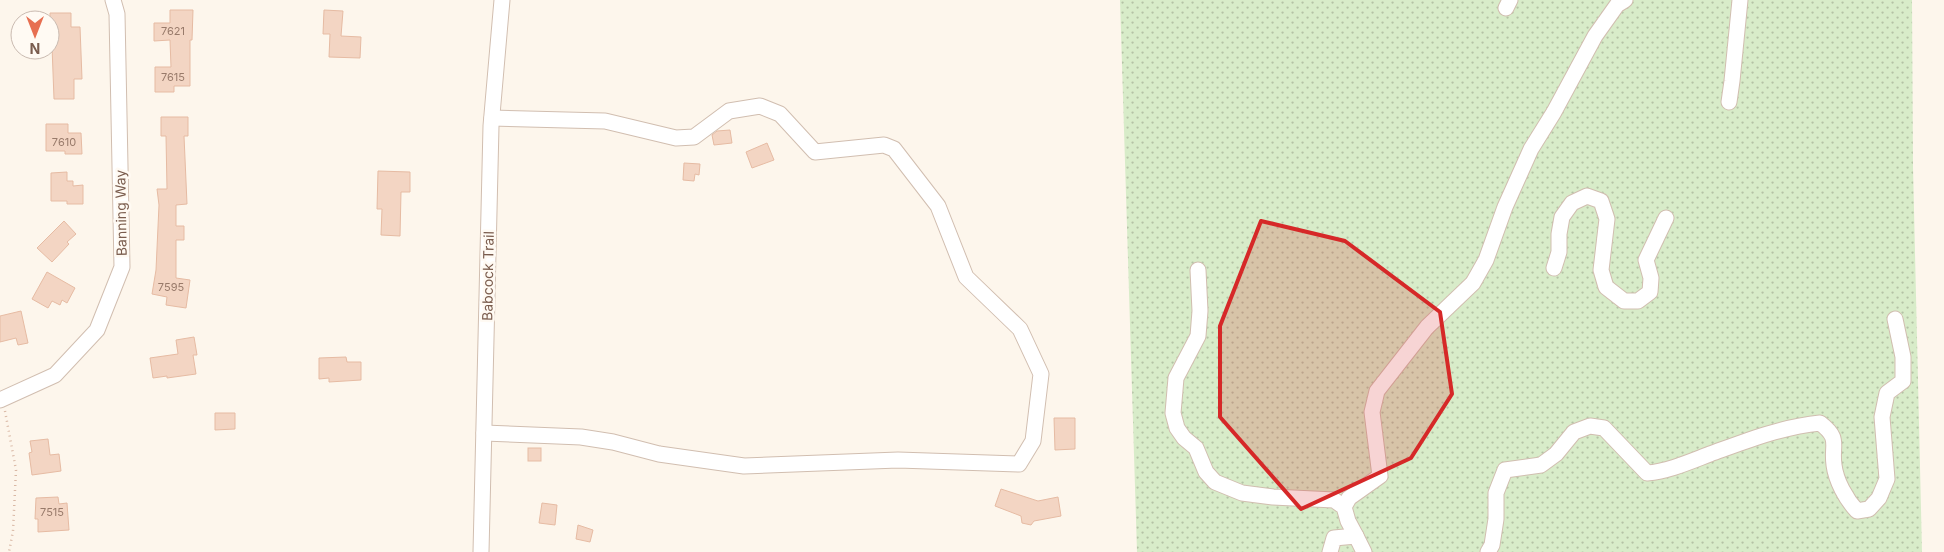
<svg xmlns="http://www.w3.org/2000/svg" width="1944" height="552" viewBox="0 0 1944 552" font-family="Inter,sans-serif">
<defs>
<pattern id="grass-dots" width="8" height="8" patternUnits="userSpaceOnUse" patternTransform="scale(1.25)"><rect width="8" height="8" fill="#d8ecc9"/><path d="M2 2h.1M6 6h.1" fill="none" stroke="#b4c2a5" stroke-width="1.8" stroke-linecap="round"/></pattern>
</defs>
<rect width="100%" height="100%" fill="#fdf6ec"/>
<path fill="url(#grass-dots)" d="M 1120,0 L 1912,0 L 1913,167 L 1922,552 L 1137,552 Z"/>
<g fill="#f3d5c3" stroke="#e6bba3">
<path d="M 170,10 L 193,10 L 192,40 L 190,40 L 190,86 L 174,86 L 174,92 L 155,92 L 155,67 L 171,67 L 170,40 L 154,41 L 154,23 L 170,23 Z"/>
<path d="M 324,10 L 343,11 L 341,36 L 361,37 L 360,58 L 329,57 L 330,34 L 323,34 Z"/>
<path d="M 50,13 L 71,13 L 71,27 L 80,27 L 82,79 L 74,79 L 74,99 L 54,99 L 52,46 L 50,46 Z"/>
<path d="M 161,117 L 188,117 L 188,136 L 184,136 L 187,204 L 176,205 L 176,226 L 184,226 L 184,240 L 176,240 L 176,278 L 190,280 L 186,308 L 166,305 L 167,297 L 152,294 L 156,270 L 159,205 L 157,189 L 167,189 L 166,136 L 161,136 Z"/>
<path d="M 46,124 L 68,124 L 68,133 L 81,133 L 82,154 L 65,154 L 65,151 L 46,151 Z"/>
<path d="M 730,130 L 732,143 L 714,145 L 712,135 L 717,131 Z"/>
<path d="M 767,143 L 774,160 L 752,168 L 746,152 Z"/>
<path d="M 684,163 L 700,164 L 699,175 L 695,174 L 694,181 L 683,180 Z"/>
<path d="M 378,171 L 410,172 L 410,192 L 401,192 L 400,236 L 381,235 L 382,209 L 377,209 Z"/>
<path d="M 67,172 L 67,181 L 73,181 L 73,186 L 83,185 L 83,204 L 67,204 L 67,201 L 51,201 L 51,173 Z"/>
<path d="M 64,221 L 76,234 L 67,242 L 69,244 L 52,262 L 37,248 Z"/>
<path d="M 47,272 L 75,288 L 67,303 L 62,300 L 60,305 L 52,301 L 48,308 L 32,299 Z"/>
<path d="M 21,311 L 28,343 L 18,345 L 16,338 L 0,342 L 0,316 Z"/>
<path d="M 194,337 L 197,355 L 193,355 L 196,374 L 167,378 L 167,376 L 153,378 L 150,358 L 178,354 L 176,340 Z"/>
<path d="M 346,357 L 347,362 L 361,362 L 361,380 L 329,382 L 329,378 L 319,379 L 319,358 Z"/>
<path d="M 215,413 L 235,413 L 235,429 L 215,430 Z"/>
<path d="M 1054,418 L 1075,418 L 1075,449 L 1055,450 Z"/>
<path d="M 48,439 L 50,455 L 59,454 L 61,471 L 32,475 L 29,453 L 32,452 L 30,441 Z"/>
<rect x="528" y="448" width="13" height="13"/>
<path d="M 1001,489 L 1038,501 L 1058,497 L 1061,516 L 1034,521 L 1031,525 L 1022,523 L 1021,516 L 995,506 Z"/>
<path d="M 58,497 L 59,504 L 67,503 L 69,530 L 38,532 L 38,519 L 35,519 L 36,498 Z"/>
<path d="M 542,503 L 557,505 L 555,525 L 539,523 Z"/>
<path d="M 578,525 L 593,530 L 590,542 L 576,539 Z"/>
</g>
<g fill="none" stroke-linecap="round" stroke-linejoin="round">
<defs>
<g id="minor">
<path d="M 1506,8 L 1510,0"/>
<path d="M 1729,102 L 1732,81 L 1740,0"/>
<path d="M 1554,268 L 1559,252 L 1559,234 L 1562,217 L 1572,203 L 1587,196 L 1601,201 L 1607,219 L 1601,270 L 1606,287 L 1624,301 L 1638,301 L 1650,292 L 1651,278 L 1646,260 L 1666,218"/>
<path d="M 1198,270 L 1200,311 L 1198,336 L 1176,378 L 1173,413 L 1177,428 L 1184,438 L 1196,448 L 1206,472 L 1215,482 L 1242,493 L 1273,497 L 1334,500 L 1344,507 L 1348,521 L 1356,536"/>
<path d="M 0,400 L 55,375 L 97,330 L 122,267 L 117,14 L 113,0"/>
<path d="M 484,433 L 581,437 L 613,442 L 659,454 L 744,466 L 898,460 L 1019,464 L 1033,441 L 1041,374 L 1020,329 L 966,277 L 938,206 L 894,149 L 884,145 L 815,152 L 780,114 L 760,106 L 729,111 L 694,137 L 676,138 L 605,121 L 492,118"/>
<path d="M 1344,507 L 1349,498 L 1380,476 L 1372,412 L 1377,391 L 1427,327 L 1473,283 L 1486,260 L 1505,207 L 1531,149 L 1554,112 L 1595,36 L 1617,5 L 1625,0"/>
<path d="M 481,552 L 491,126 L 502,0"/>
<path d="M 1330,552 L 1334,538 L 1356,536 L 1364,552"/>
<path d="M 1488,552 L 1492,545 L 1496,519 L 1496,493 L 1505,470 L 1541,465 L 1556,454 L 1574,432 L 1590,426 L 1604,428 L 1647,473 C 1669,471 1689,462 1710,454 C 1746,441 1781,427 1820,423 C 1841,439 1831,444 1834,465 C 1836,481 1846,499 1857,511 L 1869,509 L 1879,498 L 1887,479 L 1882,417 L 1887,393 L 1903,381 L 1903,357 L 1895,319"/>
</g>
</defs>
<use href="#minor" stroke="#d1beb0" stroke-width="17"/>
<path stroke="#d9b8a5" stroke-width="2.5" stroke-dasharray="1 4" stroke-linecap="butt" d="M 5,411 L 16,470 L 13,531 L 9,552"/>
<use href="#minor" stroke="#fff" stroke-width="15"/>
</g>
<path fill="#d62828" fill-opacity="0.2" stroke="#d62828" stroke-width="4" stroke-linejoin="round" d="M 1261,221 L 1345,241 L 1440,312 L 1452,394 L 1411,458 L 1301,509 L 1220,417 L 1220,326 Z"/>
<g text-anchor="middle" stroke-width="5" stroke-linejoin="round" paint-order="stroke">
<g font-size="11" fill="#987a6a">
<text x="173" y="35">7621</text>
<text x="173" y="81">7615</text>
<text x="64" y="146">7610</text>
<text x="171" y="291">7595</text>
<text x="52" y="516">7515</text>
</g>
<g font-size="14" fill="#7a5c4d" stroke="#fffaf3">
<text transform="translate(121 213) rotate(-91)" y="5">Banning Way</text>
<text transform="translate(488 276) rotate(-89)" y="5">Babcock Trail</text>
</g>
</g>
<g transform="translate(35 35) rotate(180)"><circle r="24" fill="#fffaf3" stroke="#cabbb1"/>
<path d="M0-4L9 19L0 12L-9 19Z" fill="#e76f51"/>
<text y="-8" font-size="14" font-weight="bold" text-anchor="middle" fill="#7a5c4d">N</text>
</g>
</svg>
